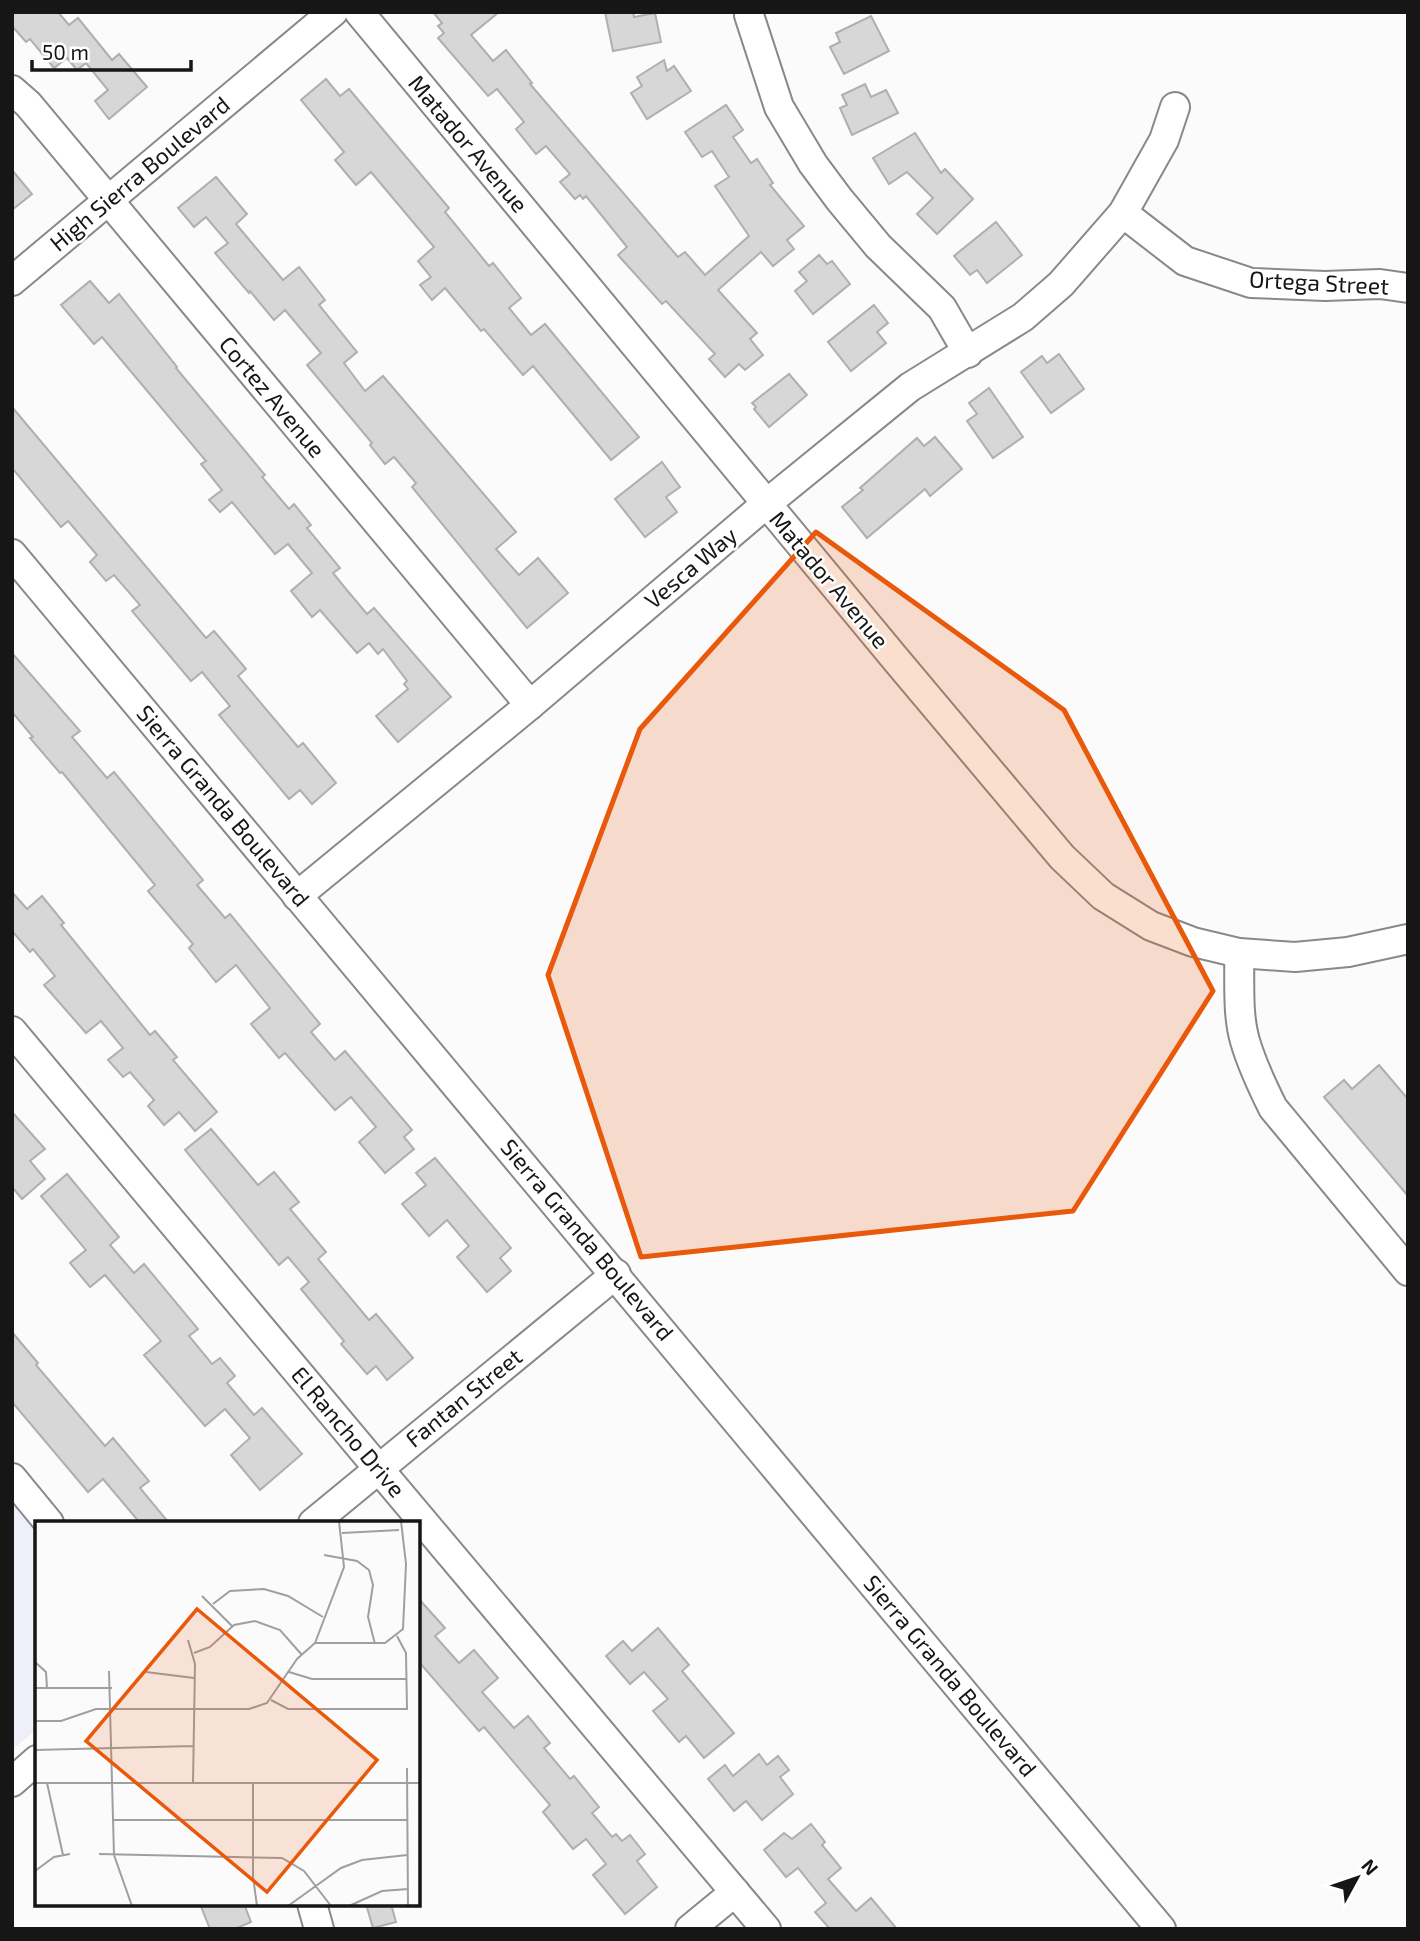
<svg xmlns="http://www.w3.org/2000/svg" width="1420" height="1941" viewBox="0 0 1420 1941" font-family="'Exo 2',sans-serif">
<rect width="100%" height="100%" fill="#fbfbfc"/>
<path fill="#eeeff8" d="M 12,1501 L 37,1531 L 37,1729 L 12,1750 Z"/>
<g fill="#d8d7d8" stroke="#b0afb0" stroke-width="2">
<path d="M 12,12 L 58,12 L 69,25 L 78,18 L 112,60 L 119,54 L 147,87 L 109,119 L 95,101 L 108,90 L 86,63 L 77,70 L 67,58 L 54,68 L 30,39 L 26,42 L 12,26 Z"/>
<path d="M 433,12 L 499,12 L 471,35 L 493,61 L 506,50 L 532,83 L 530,84 L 678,257 L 685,252 L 705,275 L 749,236 L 715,186 L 729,177 L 712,151 L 702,157 L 685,132 L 726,105 L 743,130 L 733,137 L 751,163 L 757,159 L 773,183 L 770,185 L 804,226 L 787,240 L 794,249 L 773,266 L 761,252 L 718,290 L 757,333 L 750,339 L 763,355 L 745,370 L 739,364 L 725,377 L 709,359 L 715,354 L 666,301 L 662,304 L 618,255 L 627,247 L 586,196 L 583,199 L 580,195 L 575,199 L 560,182 L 570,174 L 546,146 L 536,154 L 516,129 L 524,122 L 497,89 L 488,96 L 438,38 L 444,33 L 438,26 L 442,23 Z"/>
<path d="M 605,12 L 633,12 L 634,17 L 655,13 L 661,42 L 613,51 Z"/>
<path d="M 871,16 L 889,51 L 844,74 L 830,47 L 840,42 L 836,33 Z"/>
<path d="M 664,60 L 667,71 L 674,66 L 691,91 L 647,119 L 631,93 L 642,86 L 637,77 Z"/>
<path d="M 326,79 L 340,96 L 349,89 L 449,208 L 445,212 L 489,266 L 493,263 L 521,298 L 509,308 L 531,335 L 545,324 L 639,437 L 611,460 L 533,366 L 523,375 L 484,329 L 481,331 L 445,288 L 432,300 L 420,285 L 431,277 L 418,261 L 434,247 L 371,172 L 356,185 L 335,160 L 344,152 L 301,100 Z"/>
<path d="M 865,84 L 871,97 L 886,90 L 898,113 L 852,135 L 840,108 L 847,105 L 842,95 Z"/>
<path d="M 915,133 L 941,173 L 945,169 L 973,199 L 937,234 L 917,214 L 933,198 L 907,172 L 889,184 L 873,158 Z"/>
<path d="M 12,170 L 32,194 L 12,210 Z"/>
<path d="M 216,177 L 247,214 L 236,224 L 283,280 L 299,267 L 325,300 L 319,305 L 357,352 L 344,363 L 365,391 L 383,376 L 516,532 L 496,549 L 519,575 L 538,558 L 568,593 L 527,628 L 412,487 L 416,483 L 394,457 L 385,464 L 370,445 L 372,443 L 307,365 L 321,353 L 285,310 L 274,320 L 250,291 L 249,293 L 215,253 L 228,243 L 206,217 L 194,227 L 178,208 Z"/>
<path d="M 996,222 L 1022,255 L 987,283 L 977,270 L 970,275 L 954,256 Z"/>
<path d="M 819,255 L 827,264 L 832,261 L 850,284 L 813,314 L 795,291 L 807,281 L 799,272 Z"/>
<path d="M 90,281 L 109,303 L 119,294 L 177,367 L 176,368 L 265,475 L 262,477 L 289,509 L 294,504 L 311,525 L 307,528 L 340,568 L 333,573 L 346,589 L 367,614 L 374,608 L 451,697 L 398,742 L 376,716 L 408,689 L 404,684 L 407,681 L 383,649 L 378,654 L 369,643 L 357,653 L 320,610 L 312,617 L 291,591 L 312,573 L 288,544 L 275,554 L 232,502 L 220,512 L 209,500 L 222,490 L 201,464 L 206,461 L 102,337 L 94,344 L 61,305 Z"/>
<path d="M 874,305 L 888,323 L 877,332 L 886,343 L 851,371 L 828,342 Z"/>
<path d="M 1059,354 L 1084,389 L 1051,413 L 1021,372 L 1042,356 L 1047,363 Z"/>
<path d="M 789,374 L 807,395 L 769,427 L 754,409 L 756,407 L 752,403 Z"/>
<path d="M 989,388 L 1023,437 L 993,458 L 967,421 L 977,414 L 969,403 Z"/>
<path d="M 12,407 L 206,638 L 214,631 L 246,669 L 238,676 L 298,747 L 303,743 L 336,783 L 312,804 L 300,790 L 289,799 L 219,715 L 230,706 L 202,672 L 191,681 L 132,611 L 140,605 L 114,575 L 106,581 L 90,562 L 97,555 L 68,521 L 61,527 L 12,468 Z"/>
<path d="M 935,437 L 962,469 L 930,496 L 925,489 L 867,538 L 842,507 L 863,490 L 860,488 L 917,438 L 924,446 Z"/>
<path d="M 662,462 L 680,487 L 666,497 L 677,512 L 645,537 L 615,499 Z"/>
<path d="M 12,653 L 80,731 L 72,737 L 107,778 L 114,772 L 203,880 L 197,885 L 225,918 L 230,914 L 320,1024 L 311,1032 L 335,1060 L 345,1051 L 412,1130 L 404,1137 L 414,1149 L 385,1173 L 359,1142 L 376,1127 L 351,1097 L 335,1110 L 285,1053 L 279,1058 L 251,1024 L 270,1008 L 236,965 L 216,982 L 189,948 L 193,944 L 148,891 L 155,885 L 62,772 L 60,773 L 30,738 L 33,737 L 12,712 Z"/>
<path d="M 12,892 L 27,909 L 42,896 L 64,923 L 61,925 L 150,1035 L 155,1031 L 177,1057 L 173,1060 L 217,1112 L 195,1131 L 179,1112 L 164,1125 L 148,1106 L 154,1100 L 130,1072 L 123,1077 L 108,1060 L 123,1048 L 101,1021 L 86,1033 L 44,985 L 55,976 L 33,949 L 30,952 L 12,931 Z"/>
<path d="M 1379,1065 L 1408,1099 L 1408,1196 L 1324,1097 L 1344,1080 L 1352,1089 Z"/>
<path d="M 12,1112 L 45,1149 L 30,1161 L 45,1179 L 22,1199 L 12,1187 Z"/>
<path d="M 211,1129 L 258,1185 L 274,1172 L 299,1202 L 290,1209 L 326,1252 L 318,1259 L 369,1320 L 376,1314 L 413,1358 L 387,1380 L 376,1366 L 367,1374 L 341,1344 L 344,1341 L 301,1289 L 309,1282 L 288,1257 L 279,1265 L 185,1150 Z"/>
<path d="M 435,1158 L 511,1248 L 500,1258 L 511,1271 L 487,1292 L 457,1257 L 469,1246 L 447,1220 L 429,1236 L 402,1204 L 426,1185 L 416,1173 Z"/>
<path d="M 67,1174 L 119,1237 L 110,1245 L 134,1273 L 144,1264 L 198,1329 L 189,1336 L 212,1364 L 220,1358 L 235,1376 L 227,1383 L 254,1415 L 262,1408 L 302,1454 L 260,1490 L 231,1455 L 250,1438 L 225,1409 L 205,1426 L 144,1355 L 161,1341 L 105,1275 L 90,1287 L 70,1263 L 86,1250 L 41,1196 Z"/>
<path d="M 12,1332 L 38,1363 L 36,1365 L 105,1446 L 113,1438 L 149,1481 L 140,1488 L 169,1523 L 140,1523 L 103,1479 L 88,1492 L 12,1402 Z"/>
<path d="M 418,1598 L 445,1628 L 435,1636 L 459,1663 L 474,1650 L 498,1678 L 482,1692 L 514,1728 L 528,1716 L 550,1743 L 544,1748 L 570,1779 L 574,1776 L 599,1807 L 592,1813 L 612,1837 L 616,1834 L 622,1841 L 630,1835 L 645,1854 L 637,1861 L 657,1887 L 625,1914 L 593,1875 L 606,1864 L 586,1839 L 573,1849 L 543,1812 L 550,1805 L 484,1727 L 479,1731 L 418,1661 Z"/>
<path d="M 658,1628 L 689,1665 L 682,1671 L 734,1733 L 704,1758 L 686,1736 L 679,1742 L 653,1711 L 668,1699 L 644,1672 L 630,1684 L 606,1656 L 623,1641 L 632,1651 Z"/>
<path d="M 759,1754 L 767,1765 L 778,1756 L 789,1770 L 780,1777 L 793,1794 L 762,1820 L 746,1801 L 734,1811 L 708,1779 L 725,1765 L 733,1776 Z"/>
<path d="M 811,1824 L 825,1842 L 822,1845 L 841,1868 L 828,1879 L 856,1911 L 871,1898 L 897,1929 L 830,1929 L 815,1912 L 826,1903 L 798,1868 L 786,1877 L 764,1850 L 784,1833 L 792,1839 Z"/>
<path d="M 200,1904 L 244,1904 L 251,1922 L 235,1929 L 210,1929 Z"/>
<path d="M 366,1904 L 391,1904 L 396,1922 L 373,1928 Z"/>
</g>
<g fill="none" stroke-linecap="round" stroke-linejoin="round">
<defs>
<g id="minor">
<path d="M 359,12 L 898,662 L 1062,857 L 1103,896 L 1151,926 L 1193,942 L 1239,953 L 1295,957 L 1348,952 L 1408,939"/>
<path d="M 749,15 L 779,107 L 813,164 L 839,199 L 878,246 L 942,308 L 968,353"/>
<path d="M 12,90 L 28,104 L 530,705"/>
<path d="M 1123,213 L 1185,261 L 1251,283 L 1325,286 L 1380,284 L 1408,288"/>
<path d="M 12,281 L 333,12"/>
<path d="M 12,554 L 1161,1929"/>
<path d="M 297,896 L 530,705 L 766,504 L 910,387 L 1023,317 L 1061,284 L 1123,213 L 1164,140 L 1175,107"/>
<path d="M 1239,953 C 1240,981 1237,1014 1245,1041 C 1252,1065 1262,1086 1273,1108 L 1408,1271"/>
<path d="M 12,1031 L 378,1468 L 766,1929"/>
<path d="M 12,1478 L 49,1523"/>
<path d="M 313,1523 L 616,1274"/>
<path d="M 12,1782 L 37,1760"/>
<path d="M 312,1904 L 319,1929"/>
<path d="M 690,1929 L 735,1892"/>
</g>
</defs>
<use href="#minor" stroke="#89898a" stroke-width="32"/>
<use href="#minor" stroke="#fff" stroke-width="28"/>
</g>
<path fill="#e8590c" fill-opacity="0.2" stroke="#e8590c" stroke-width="5" stroke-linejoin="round" d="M 816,532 L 1064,710 L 1213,991 L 1073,1211 L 641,1257 L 548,975 L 640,729 Z"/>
<g text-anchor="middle" stroke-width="5" stroke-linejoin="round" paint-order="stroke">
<g font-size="23" fill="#161616" stroke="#fff">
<text transform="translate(468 144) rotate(50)" y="8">Matador Avenue</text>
<text transform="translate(140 174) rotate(-40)" y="8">High Sierra Boulevard</text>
<text transform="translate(1319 283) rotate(3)" y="8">Ortega Street</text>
<text transform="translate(272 397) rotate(50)" y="8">Cortez Avenue</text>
<text transform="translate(691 568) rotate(-40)" y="8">Vesca Way</text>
<text transform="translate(829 580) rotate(50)" y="8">Matador Avenue</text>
<text transform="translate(223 806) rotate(50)" y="8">Sierra Granda Boulevard</text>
<text transform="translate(587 1240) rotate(50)" y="8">Sierra Granda Boulevard</text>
<text transform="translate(464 1398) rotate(-39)" y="8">Fantan Street</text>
<text transform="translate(348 1432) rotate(50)" y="8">El Rancho Drive</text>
<text transform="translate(950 1676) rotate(50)" y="8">Sierra Granda Boulevard</text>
</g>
</g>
<g transform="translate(35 1521)">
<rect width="385" height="385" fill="#fbfbfc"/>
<path fill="none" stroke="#9f9fa0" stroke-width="2" d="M 307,12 L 364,9M 289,34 L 322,40 L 334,49 L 338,64 L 333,96 L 340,123M 167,75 L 197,105M 178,83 L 195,70 L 229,68 L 253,75 L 288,96M 153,119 L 160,143 L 158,262M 280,122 L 350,122 L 368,108 L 371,43 L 366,0M 159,132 L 175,126 L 199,104 L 220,100 L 245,109 L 267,134M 0,141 L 11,151 L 12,167M 74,150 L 79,334 L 97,385M 111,151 L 159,157M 254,151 L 277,158 L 372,158M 0,167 L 77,167M 236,179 L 253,188 L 372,188 L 371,132 L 362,115M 0,200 L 26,200 L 61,188 L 214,188 L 232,182 L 262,138 L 280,122 L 309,46 L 304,0M 0,229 L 158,225M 372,247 L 373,385M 0,262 L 385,262M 12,262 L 28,334M 218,262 L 218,356 L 222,385M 79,299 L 372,299M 64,333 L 247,337 L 269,350 L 296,385M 0,350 L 19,336 L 35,333M 253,385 L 306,347 L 327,339 L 372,334M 314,385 L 347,370 L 373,368"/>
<path fill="#e8590c" fill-opacity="0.15" stroke="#e8590c" stroke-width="3.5" d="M 162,88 L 342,239 L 232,371 L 51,220 Z"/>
<rect width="385" height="385" fill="none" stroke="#161616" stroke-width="3.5"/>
</g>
<rect width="1420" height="1941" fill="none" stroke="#161616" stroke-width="28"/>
<g transform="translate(1357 1878) rotate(50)" stroke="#ffffff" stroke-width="5" paint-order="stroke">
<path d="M0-5L12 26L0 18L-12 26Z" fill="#161616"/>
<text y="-10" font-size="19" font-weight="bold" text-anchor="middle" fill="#161616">N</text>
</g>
<path d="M32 60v10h159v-10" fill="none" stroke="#161616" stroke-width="3.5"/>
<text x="42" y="60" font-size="21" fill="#161616" stroke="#ffffff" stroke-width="5" paint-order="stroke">50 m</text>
</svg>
